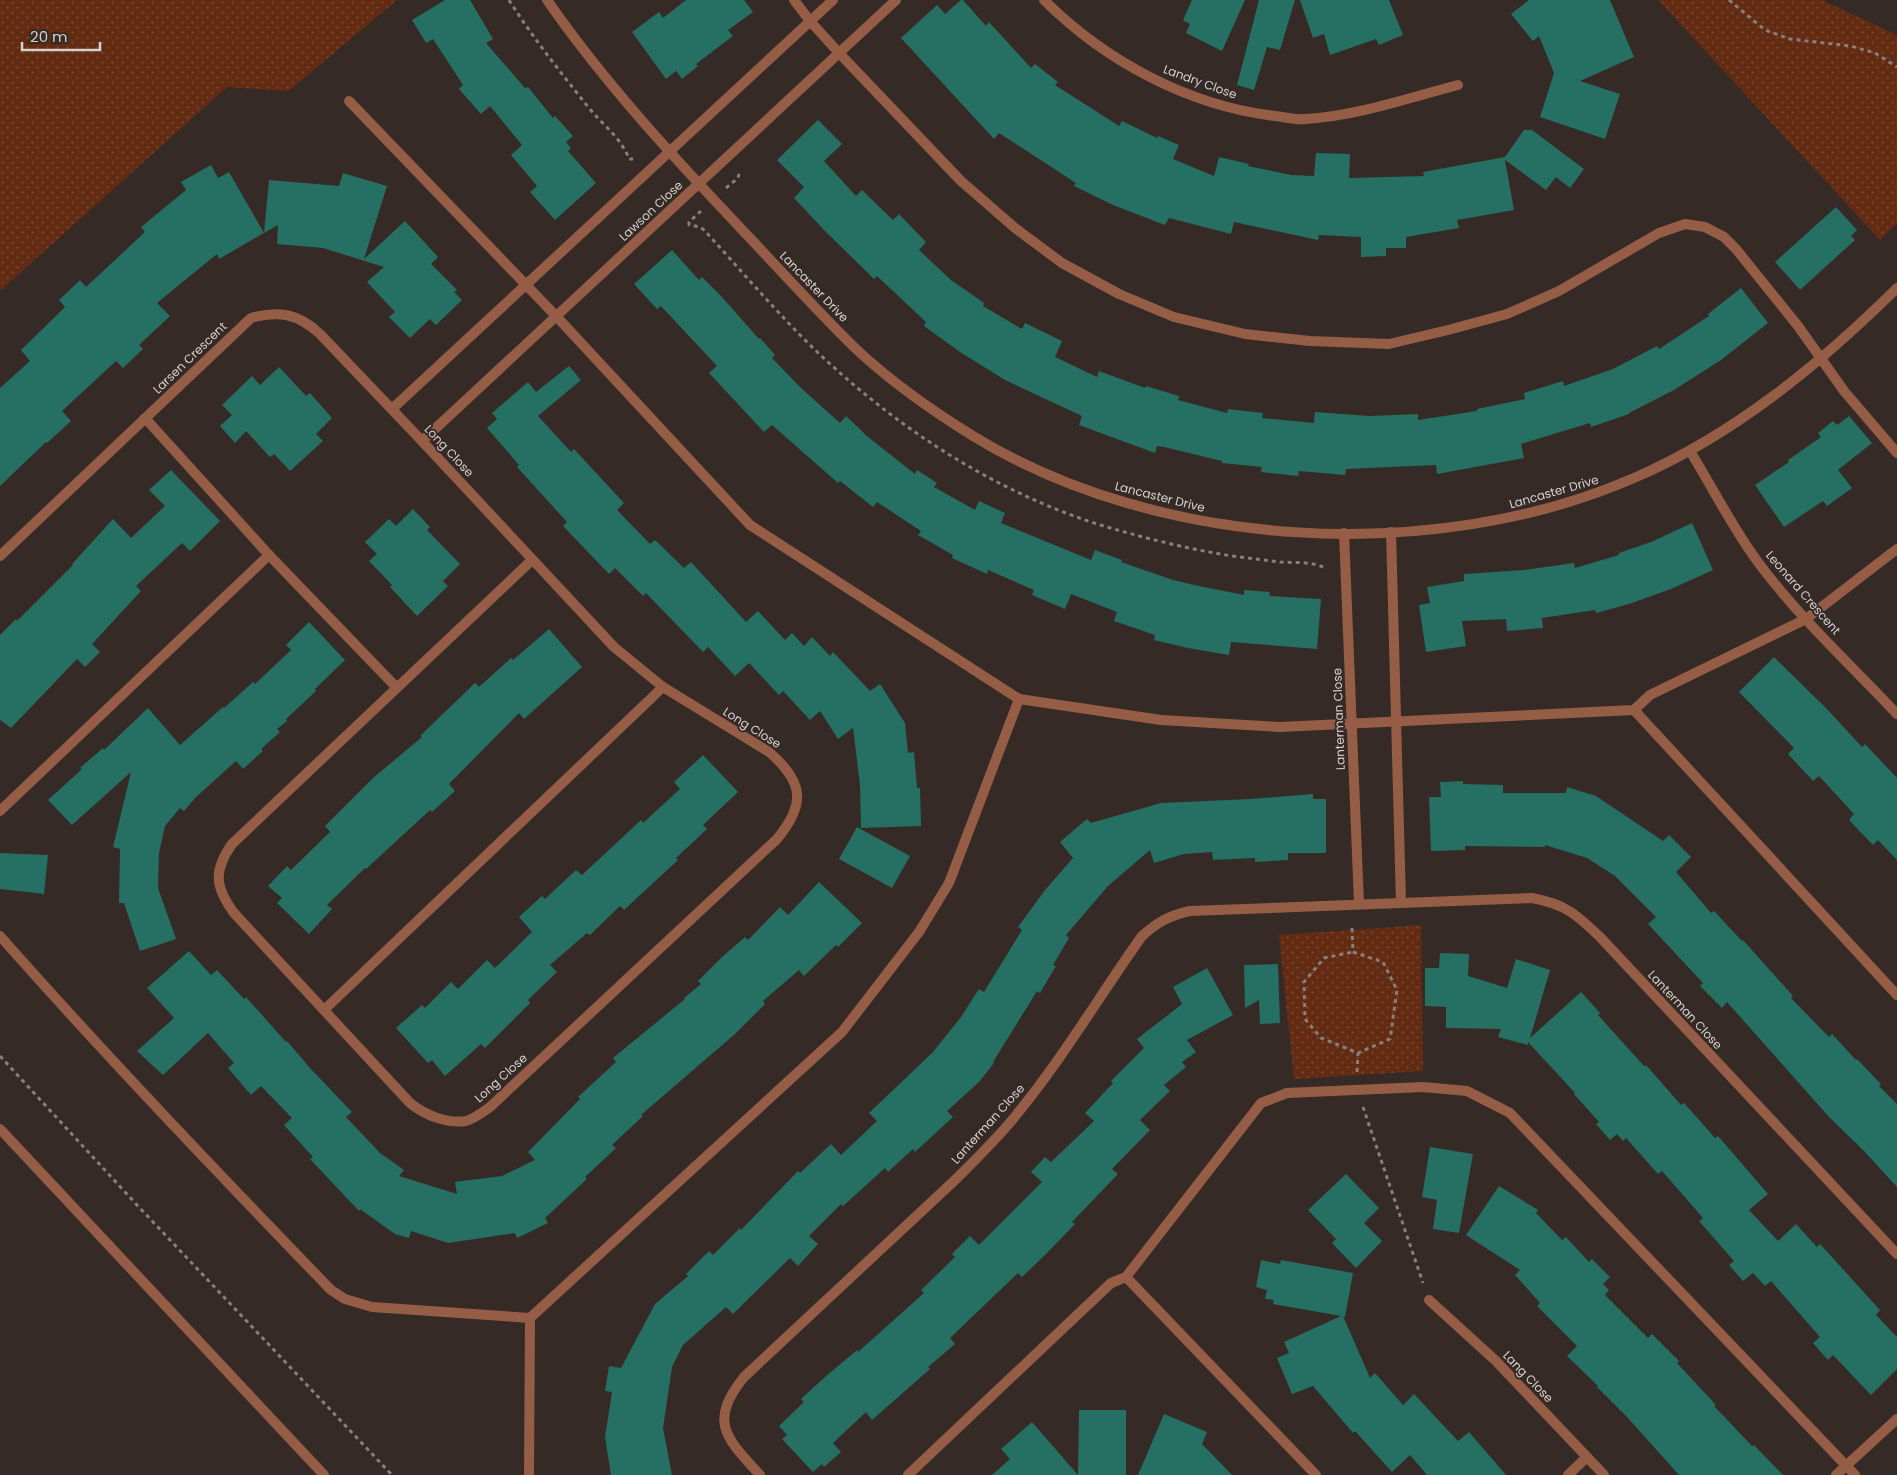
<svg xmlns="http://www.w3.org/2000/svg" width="1897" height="1475" viewBox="0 0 1897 1475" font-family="Poppins,sans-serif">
<defs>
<pattern id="grass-dots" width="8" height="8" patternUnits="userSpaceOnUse" patternTransform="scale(1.25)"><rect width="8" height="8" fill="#622b12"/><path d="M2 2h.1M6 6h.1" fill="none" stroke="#784933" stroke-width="1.8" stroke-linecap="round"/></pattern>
</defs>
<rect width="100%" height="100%" fill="#352a25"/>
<g fill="url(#grass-dots)">
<path d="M 0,0 L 397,0 L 289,91 L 227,87 L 0,291 Z"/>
<path d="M 1658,0 L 1822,0 L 1897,35 L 1897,223 L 1880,240 Z"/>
<path d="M 1421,925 L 1423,1071 L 1294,1079 L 1279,935 Z"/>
</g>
<g fill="#266f63">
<path d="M 445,0 L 470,0 L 493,39 L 486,43 L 525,88 L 528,87 L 553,118 L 555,116 L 573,136 L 566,142 L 571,148 L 568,151 L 596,183 L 555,220 L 530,192 L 537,186 L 511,155 L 522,145 L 490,106 L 481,114 L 459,89 L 463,85 L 433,39 L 426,43 L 412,20 Z"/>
<path d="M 686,0 L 744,0 L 753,12 L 728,30 L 733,36 L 696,64 L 698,66 L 682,79 L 676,71 L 666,79 L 632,32 L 659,12 L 663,18 Z"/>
<path d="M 961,0 L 963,0 L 986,26 L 989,22 L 1031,68 L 1035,64 L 1058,82 L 1055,85 L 1119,126 L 1122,121 L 1157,138 L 1158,136 L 1179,145 L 1173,159 L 1214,176 L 1219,157 L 1249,164 L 1248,166 L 1291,175 L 1314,176 L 1316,153 L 1350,154 L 1349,178 L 1424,176 L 1423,172 L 1505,157 L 1524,130 L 1532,130 L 1584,169 L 1570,188 L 1556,177 L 1546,190 L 1505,160 L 1514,210 L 1457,220 L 1459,228 L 1406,237 L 1406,248 L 1386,248 L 1386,256 L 1361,257 L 1361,237 L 1319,235 L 1318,240 L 1234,222 L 1231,234 L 1169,218 L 1165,225 L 1113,205 L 1074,186 L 1076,183 L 999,133 L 994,139 L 901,38 L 937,5 L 945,14 Z"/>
<path d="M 1192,0 L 1245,0 L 1222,51 L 1186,33 L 1190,24 L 1183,20 Z"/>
<path d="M 1259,0 L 1295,0 L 1280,50 L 1267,47 L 1254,90 L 1237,85 Z"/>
<path d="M 1300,0 L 1389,0 L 1403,35 L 1379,45 L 1376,39 L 1330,55 L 1324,34 L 1313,38 Z"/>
<path d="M 1529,0 L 1610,0 L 1634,57 L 1580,81 L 1620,94 L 1605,139 L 1540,117 L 1554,73 L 1539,36 L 1533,41 L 1511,14 Z"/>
<path d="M 818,120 L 842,144 L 824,161 L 856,196 L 862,190 L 893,220 L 899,214 L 926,242 L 919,250 L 951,280 L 984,303 L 983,306 L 1022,329 L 1025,323 L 1062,341 L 1055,357 L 1097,377 L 1099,371 L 1145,388 L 1146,386 L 1179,396 L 1178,400 L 1227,413 L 1228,409 L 1263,413 L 1262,418 L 1314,423 L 1315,412 L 1369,416 L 1418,414 L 1418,420 L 1477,411 L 1477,409 L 1525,399 L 1524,393 L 1563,381 L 1564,386 L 1613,369 L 1657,346 L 1659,349 L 1709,316 L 1708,314 L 1741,288 L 1768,323 L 1721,360 L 1674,390 L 1629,413 L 1629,414 L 1591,427 L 1590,423 L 1521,444 L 1524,458 L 1437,474 L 1436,465 L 1346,469 L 1345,475 L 1299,471 L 1298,476 L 1261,472 L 1262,467 L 1222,463 L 1222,461 L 1164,447 L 1157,446 L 1155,453 L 1079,425 L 1082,416 L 1005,380 L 960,352 L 924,326 L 926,322 L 877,276 L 874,279 L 824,230 L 794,198 L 804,187 L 777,160 Z"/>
<path d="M 211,165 L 218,178 L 229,172 L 264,233 L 219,259 L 217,254 L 157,303 L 170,316 L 139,345 L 143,349 L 123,368 L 116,361 L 62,411 L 71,421 L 47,443 L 46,442 L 0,486 L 0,388 L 30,361 L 21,350 L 65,307 L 59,300 L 80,280 L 86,287 L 145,232 L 141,227 L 186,190 L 181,182 Z"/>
<path d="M 343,173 L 387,186 L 364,259 L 405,221 L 438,257 L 431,264 L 457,290 L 454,292 L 462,300 L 436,325 L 430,319 L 410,338 L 389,317 L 395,312 L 367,282 L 384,267 L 323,248 L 277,244 L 278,225 L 264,233 L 269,180 L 339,186 Z"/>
<path d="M 1836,207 L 1857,230 L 1851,236 L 1855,240 L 1800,290 L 1775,262 Z"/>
<path d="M 672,250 L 699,280 L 702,277 L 721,296 L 759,339 L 760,338 L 775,355 L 772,358 L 800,387 L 840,423 L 846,416 L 868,437 L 915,474 L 917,470 L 937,483 L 934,487 L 975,510 L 979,501 L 1005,513 L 1001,523 L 1091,560 L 1095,550 L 1122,560 L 1121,562 L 1173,580 L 1199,586 L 1244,595 L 1244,590 L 1270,592 L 1269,596 L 1321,599 L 1317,649 L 1231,642 L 1229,655 L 1188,648 L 1154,640 L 1155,635 L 1114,621 L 1117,612 L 1071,594 L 1065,609 L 1032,595 L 1034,590 L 988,570 L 987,574 L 952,558 L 953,555 L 918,535 L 921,531 L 877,502 L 873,507 L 840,481 L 838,483 L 772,425 L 764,432 L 709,373 L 717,366 L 661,306 L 657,309 L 634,284 Z"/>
<path d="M 569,366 L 581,380 L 538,416 L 571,452 L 574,449 L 624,503 L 617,510 L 650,544 L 655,540 L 684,568 L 691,562 L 746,622 L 758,611 L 785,640 L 792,633 L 804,646 L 812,637 L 830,656 L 833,652 L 870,691 L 880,684 L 905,723 L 908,753 L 914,752 L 917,788 L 920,788 L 921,826 L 861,828 L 860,785 L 853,728 L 838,739 L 820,711 L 810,720 L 783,691 L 779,695 L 749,663 L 735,676 L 708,647 L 703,652 L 646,593 L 643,596 L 615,568 L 609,574 L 563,526 L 567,522 L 517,467 L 519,465 L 487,428 L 497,419 L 492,413 L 528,382 L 536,392 Z"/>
<path d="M 279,367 L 306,396 L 310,393 L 332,418 L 316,434 L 323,441 L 290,471 L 274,454 L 270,457 L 246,431 L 235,443 L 220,426 L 232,415 L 222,405 L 252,376 L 260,385 Z"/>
<path d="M 1849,416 L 1872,443 L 1838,470 L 1852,488 L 1827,506 L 1823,501 L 1784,527 L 1755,485 L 1789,462 L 1788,460 L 1821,437 L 1818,433 L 1833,421 L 1837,425 Z"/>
<path d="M 171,470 L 220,521 L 190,551 L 182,543 L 136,586 L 141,591 L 92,644 L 100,652 L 85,667 L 77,659 L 11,728 L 0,720 L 0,635 L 16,619 L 17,621 L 73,565 L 72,564 L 113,519 L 131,538 L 165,506 L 149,490 Z"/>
<path d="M 413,509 L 430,527 L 427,530 L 460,564 L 443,581 L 448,586 L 417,616 L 390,587 L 392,585 L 369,561 L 377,554 L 365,542 L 389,519 L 396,526 Z"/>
<path d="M 1692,523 L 1713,570 L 1671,589 L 1629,604 L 1596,613 L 1595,610 L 1542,618 L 1543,628 L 1507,631 L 1506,619 L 1462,621 L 1466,646 L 1426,652 L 1419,605 L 1430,603 L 1427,587 L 1464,581 L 1464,574 L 1524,570 L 1574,563 L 1575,568 L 1619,555 L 1619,553 L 1651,542 Z"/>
<path d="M 309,622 L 345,660 L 315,689 L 316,691 L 286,719 L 287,721 L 277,729 L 280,732 L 261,749 L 263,751 L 243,769 L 236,761 L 196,797 L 184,811 L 180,808 L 165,826 L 159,853 L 158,888 L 176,939 L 140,951 L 124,903 L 119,903 L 120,849 L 113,847 L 131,772 L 72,825 L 48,800 L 82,769 L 80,768 L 103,748 L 104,750 L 148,708 L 180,745 L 223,707 L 224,708 L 253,682 L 255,684 L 291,650 L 286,645 Z"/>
<path d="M 549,629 L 582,667 L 524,719 L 519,713 L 449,784 L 455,791 L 432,812 L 430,810 L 366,869 L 365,868 L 327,905 L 332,909 L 309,934 L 277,903 L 282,898 L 268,886 L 287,866 L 291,870 L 330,832 L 325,826 L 373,778 L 422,737 L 420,736 L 475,683 L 479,687 L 511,658 L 513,660 Z"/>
<path d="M 1774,657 L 1827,709 L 1862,747 L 1865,744 L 1897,778 L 1897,860 L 1878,840 L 1873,845 L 1849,820 L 1854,814 L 1819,776 L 1813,781 L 1788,754 L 1794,748 L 1739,692 Z"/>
<path d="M 703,755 L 738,792 L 703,825 L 707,829 L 676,858 L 678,860 L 624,910 L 620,906 L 590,935 L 587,933 L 550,965 L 557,972 L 528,1000 L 530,1003 L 485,1048 L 481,1044 L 445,1076 L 432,1060 L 428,1063 L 396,1028 L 422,1005 L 425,1008 L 451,982 L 458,989 L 487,960 L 495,968 L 532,932 L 519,917 L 542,896 L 545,899 L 576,870 L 582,875 L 641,820 L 643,823 L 680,789 L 674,782 Z"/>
<path d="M 1463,781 L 1463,784 L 1503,785 L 1503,793 L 1566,793 L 1567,787 L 1596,796 L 1663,841 L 1669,835 L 1691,857 L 1676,872 L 1711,913 L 1714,911 L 1742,941 L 1743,940 L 1793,996 L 1791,998 L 1829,1037 L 1832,1034 L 1856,1060 L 1857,1059 L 1881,1084 L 1879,1086 L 1897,1104 L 1897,1187 L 1863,1150 L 1829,1117 L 1727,1002 L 1722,1008 L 1700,986 L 1703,983 L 1648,924 L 1656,917 L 1615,876 L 1587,858 L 1545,845 L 1545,847 L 1465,846 L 1465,850 L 1431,851 L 1429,797 L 1441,797 L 1440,782 Z"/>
<path d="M 1313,794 L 1313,799 L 1326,799 L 1326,853 L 1288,853 L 1288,860 L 1255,862 L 1255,858 L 1213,860 L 1212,852 L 1184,854 L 1154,863 L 1150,850 L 1108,886 L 1066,935 L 1069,938 L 1053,965 L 1056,966 L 1040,993 L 1037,991 L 993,1062 L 994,1063 L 979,1082 L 947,1111 L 953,1117 L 915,1152 L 913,1149 L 888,1172 L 885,1168 L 843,1206 L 841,1204 L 809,1236 L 818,1244 L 798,1266 L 790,1258 L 733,1314 L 726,1307 L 683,1345 L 672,1367 L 663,1428 L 672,1475 L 611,1475 L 605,1437 L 612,1392 L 605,1391 L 609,1366 L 621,1368 L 655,1304 L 688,1276 L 686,1274 L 709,1251 L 713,1255 L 740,1228 L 741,1230 L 798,1171 L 800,1173 L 831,1144 L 841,1155 L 877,1121 L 869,1113 L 933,1052 L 961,1017 L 979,989 L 984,992 L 1022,930 L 1018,927 L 1045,890 L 1073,858 L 1060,842 L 1087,819 L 1091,823 L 1161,803 L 1251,799 Z"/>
<path d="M 857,827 L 910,856 L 892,888 L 839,859 Z"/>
<path d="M 0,853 L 48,855 L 44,894 L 0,889 Z"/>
<path d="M 819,882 L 862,923 L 838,947 L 836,945 L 804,976 L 799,970 L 763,1001 L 765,1004 L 735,1034 L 641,1115 L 643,1116 L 612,1145 L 616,1148 L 585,1177 L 587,1179 L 545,1218 L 548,1223 L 517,1238 L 515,1233 L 448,1243 L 411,1231 L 409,1238 L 395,1234 L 360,1209 L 359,1211 L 310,1159 L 313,1157 L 284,1125 L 292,1118 L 261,1086 L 251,1095 L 228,1068 L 234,1063 L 208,1033 L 163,1075 L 137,1051 L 174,1018 L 147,988 L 189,951 L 211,975 L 217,970 L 244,999 L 246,997 L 286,1042 L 287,1041 L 310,1068 L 352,1112 L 346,1117 L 380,1153 L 404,1170 L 399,1176 L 457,1194 L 455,1182 L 502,1176 L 535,1160 L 528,1152 L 580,1099 L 578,1097 L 616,1062 L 613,1058 L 685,999 L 684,998 L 701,984 L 698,981 L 721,958 L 745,937 L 748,940 L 780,907 L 788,915 Z"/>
<path d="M 1440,953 L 1469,954 L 1468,976 L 1507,988 L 1516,959 L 1550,970 L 1530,1038 L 1581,992 L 1600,1013 L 1598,1015 L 1644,1066 L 1646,1065 L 1681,1105 L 1684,1103 L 1715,1138 L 1718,1136 L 1768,1194 L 1749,1210 L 1778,1241 L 1796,1224 L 1817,1247 L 1820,1244 L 1880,1310 L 1876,1315 L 1897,1337 L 1897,1369 L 1871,1395 L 1833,1355 L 1828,1360 L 1813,1343 L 1820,1337 L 1771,1281 L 1765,1286 L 1753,1273 L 1743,1281 L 1729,1265 L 1734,1261 L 1699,1221 L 1703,1218 L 1662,1171 L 1658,1174 L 1626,1138 L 1623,1141 L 1617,1134 L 1610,1140 L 1596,1124 L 1599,1122 L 1574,1094 L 1575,1093 L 1528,1042 L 1528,1045 L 1498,1037 L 1501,1029 L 1446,1028 L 1446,1007 L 1425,1006 L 1425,968 L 1439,968 Z"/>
<path d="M 1278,964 L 1280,1023 L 1260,1024 L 1259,1000 L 1245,1008 L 1244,965 Z"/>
<path d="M 1207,968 L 1233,1015 L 1187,1040 L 1196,1052 L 1182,1062 L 1186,1067 L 1164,1085 L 1170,1091 L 1140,1120 L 1150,1130 L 1112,1169 L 1118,1174 L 1072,1222 L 1075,1224 L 1044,1256 L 1022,1277 L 1018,1273 L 950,1338 L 955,1344 L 928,1367 L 930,1369 L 872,1420 L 866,1412 L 833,1443 L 841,1452 L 824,1467 L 822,1464 L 813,1472 L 782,1439 L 787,1435 L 779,1426 L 804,1402 L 801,1399 L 825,1377 L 857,1350 L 858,1352 L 924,1293 L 921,1290 L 955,1257 L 952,1254 L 970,1236 L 979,1245 L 1042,1182 L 1031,1172 L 1045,1157 L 1051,1162 L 1094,1121 L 1085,1113 L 1113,1083 L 1111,1081 L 1144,1048 L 1137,1039 L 1182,1004 L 1173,987 Z"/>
<path d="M 1430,1147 L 1473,1154 L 1459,1233 L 1433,1229 L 1437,1200 L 1422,1197 Z"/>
<path d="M 1346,1174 L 1379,1208 L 1364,1223 L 1382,1241 L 1356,1268 L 1332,1243 L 1336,1239 L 1308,1210 Z"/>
<path d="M 1499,1186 L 1538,1210 L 1536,1213 L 1562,1240 L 1566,1237 L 1589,1262 L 1592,1259 L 1610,1277 L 1603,1284 L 1609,1290 L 1605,1295 L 1648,1338 L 1652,1334 L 1679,1361 L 1677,1363 L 1716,1405 L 1714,1406 L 1752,1446 L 1754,1445 L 1783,1475 L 1679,1475 L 1627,1417 L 1597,1387 L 1598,1386 L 1567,1356 L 1577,1346 L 1537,1306 L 1540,1303 L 1515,1275 L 1520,1270 L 1466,1235 Z"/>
<path d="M 1261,1260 L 1280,1264 L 1281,1260 L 1353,1273 L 1345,1317 L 1343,1316 L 1370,1378 L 1375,1373 L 1403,1405 L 1414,1394 L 1458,1441 L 1469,1432 L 1506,1475 L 1427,1475 L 1410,1455 L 1392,1472 L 1355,1431 L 1353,1433 L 1313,1386 L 1292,1394 L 1277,1358 L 1289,1353 L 1284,1342 L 1341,1316 L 1273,1304 L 1274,1300 L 1265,1299 L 1267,1290 L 1256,1287 Z"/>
<path d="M 1079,1410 L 1126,1410 L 1126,1475 L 992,1475 L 1010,1459 L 1001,1449 L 1032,1422 L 1078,1475 Z"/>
<path d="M 1164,1414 L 1207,1432 L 1202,1444 L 1232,1475 L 1138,1475 Z"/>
</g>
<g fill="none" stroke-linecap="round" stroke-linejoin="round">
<g stroke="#897f7b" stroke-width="3" stroke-dasharray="4 4" stroke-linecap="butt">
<path d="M 509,0 C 533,38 561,73 589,108 C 603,125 622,139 629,159 L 633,159"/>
<path d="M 1729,0 L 1765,30 L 1790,39 L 1851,46 L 1875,53 L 1897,67"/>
<path d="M 726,188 L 738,178 L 740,170"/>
<path d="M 701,211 L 689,222 L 689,225 L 700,227 L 704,230 C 738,267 771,306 807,342 C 893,427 1003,499 1121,531 C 1157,541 1194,550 1232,556 C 1248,558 1264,560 1280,562 C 1295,563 1312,561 1325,568"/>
<path d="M 1352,928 L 1353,952"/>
<path d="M 1353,952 L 1383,962 L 1397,990 L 1390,1039 L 1358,1053 L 1321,1038 L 1305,1019 L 1304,982 L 1324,958 Z"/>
<path d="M 0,1056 L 137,1205 L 392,1475"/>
<path d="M 1357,1072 L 1358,1053"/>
<path d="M 1363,1107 L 1423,1283"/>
</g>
<g stroke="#965d46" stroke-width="10">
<path d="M 794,0 L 810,21"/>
<path d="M 839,53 L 961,181 L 1015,228 L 1062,263 L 1119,294 L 1174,317 L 1245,334 L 1310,341 L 1389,344 L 1448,330 L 1507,314 L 1559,291 L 1659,233 L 1685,224 L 1705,227 L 1724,237 L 1736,249 L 1798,326 L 1844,391 L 1897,453"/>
<path d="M 349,101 L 556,316 L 750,525 L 1019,699 L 1161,720 L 1280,727 L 1634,710 L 1650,695 L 1806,619 L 1897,549"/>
<path d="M 145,418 L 269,555 L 397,688"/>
<path d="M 1634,710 L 1897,995"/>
<path d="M 0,811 L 269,555"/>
<path d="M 0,936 C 107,1057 219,1174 331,1290 L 345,1299 L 372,1307 L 530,1318 L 842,1032 L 919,932 L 949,883 L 1019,699"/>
<path d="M 324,1010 L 663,687"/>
<path d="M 1126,1277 L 1316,1475"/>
<path d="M 529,1475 L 530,1318"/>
<path d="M 908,1475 L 1111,1283 L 1126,1277 L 1261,1103 L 1287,1093 L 1423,1087 L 1467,1091 L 1510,1113 L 1855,1475"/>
<path d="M 1568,1475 L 1587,1457"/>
</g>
<g stroke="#965d46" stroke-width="10">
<path d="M 1044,0 C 1105,61 1189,106 1275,116 C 1285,117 1295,120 1305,119 C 1357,116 1408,98 1458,85"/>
<path d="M 810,21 L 839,53"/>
<path d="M 392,409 L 833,0"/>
<path d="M 422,441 L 896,0"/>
<path d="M 1690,451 C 1715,492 1737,536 1767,574 C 1806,624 1854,668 1897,714"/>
<path d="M 1391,532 L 1401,903"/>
<path d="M 1344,533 L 1359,904"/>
<path d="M 0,556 L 251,318 C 279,310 299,314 320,334 L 422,441 L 614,647 L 663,687 L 769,752 C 804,782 806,804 777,839 L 490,1107 C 483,1112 474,1119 466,1121 C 446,1124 425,1115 410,1103 L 234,913 C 215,887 213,871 232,844 L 532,560"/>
<path d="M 0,1129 L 324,1475"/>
<path d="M 1429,1300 L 1496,1361 L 1604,1475"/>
<path d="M 760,1475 C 726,1438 708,1422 744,1377 L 954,1181 C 976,1159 998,1138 1017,1114 C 1063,1058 1100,995 1142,936 C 1158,922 1168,916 1190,911 L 1532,898 C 1565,904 1576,914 1600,937 L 1897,1254"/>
<path d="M 1836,1475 L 1897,1419"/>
</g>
<path stroke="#965d46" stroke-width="10" d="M 547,0 C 606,85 677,161 748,236 C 783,273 818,312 855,348 C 891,382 931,410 973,436 C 1159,550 1434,565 1634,478 C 1734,435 1820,364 1897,288"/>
</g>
<g text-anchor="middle" stroke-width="4" stroke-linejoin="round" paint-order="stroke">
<g font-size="12" fill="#d8d0cd" stroke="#352a25">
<text transform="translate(1200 82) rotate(20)" y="4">Landry Close</text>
<text transform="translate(651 211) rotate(-43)" y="4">Lawson Close</text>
<text transform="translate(814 287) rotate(46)" y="4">Lancaster Drive</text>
<text transform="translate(190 358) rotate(-44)" y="4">Larsen Crescent</text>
<text transform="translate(449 451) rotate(47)" y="4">Long Close</text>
<text transform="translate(1554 492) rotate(-16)" y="4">Lancaster Drive</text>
<text transform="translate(1160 497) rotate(14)" y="4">Lancaster Drive</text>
<text transform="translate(1803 593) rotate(49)" y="4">Leonard Crescent</text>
<text transform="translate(1339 719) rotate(-92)" y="4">Lanterman Close</text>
<text transform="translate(752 728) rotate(32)" y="4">Long Close</text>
<text transform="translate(1685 1010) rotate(47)" y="4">Lanterman Close</text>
<text transform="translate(501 1078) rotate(-42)" y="4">Long Close</text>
<text transform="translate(988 1124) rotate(-48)" y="4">Lanterman Close</text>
<text transform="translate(1528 1377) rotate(46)" y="4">Lang Close</text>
</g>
</g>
<path d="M22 42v8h78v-8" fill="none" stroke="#d8d0cd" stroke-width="2.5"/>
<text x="30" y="42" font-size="15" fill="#d8d0cd" stroke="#352a25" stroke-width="4" paint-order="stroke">20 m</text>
</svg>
